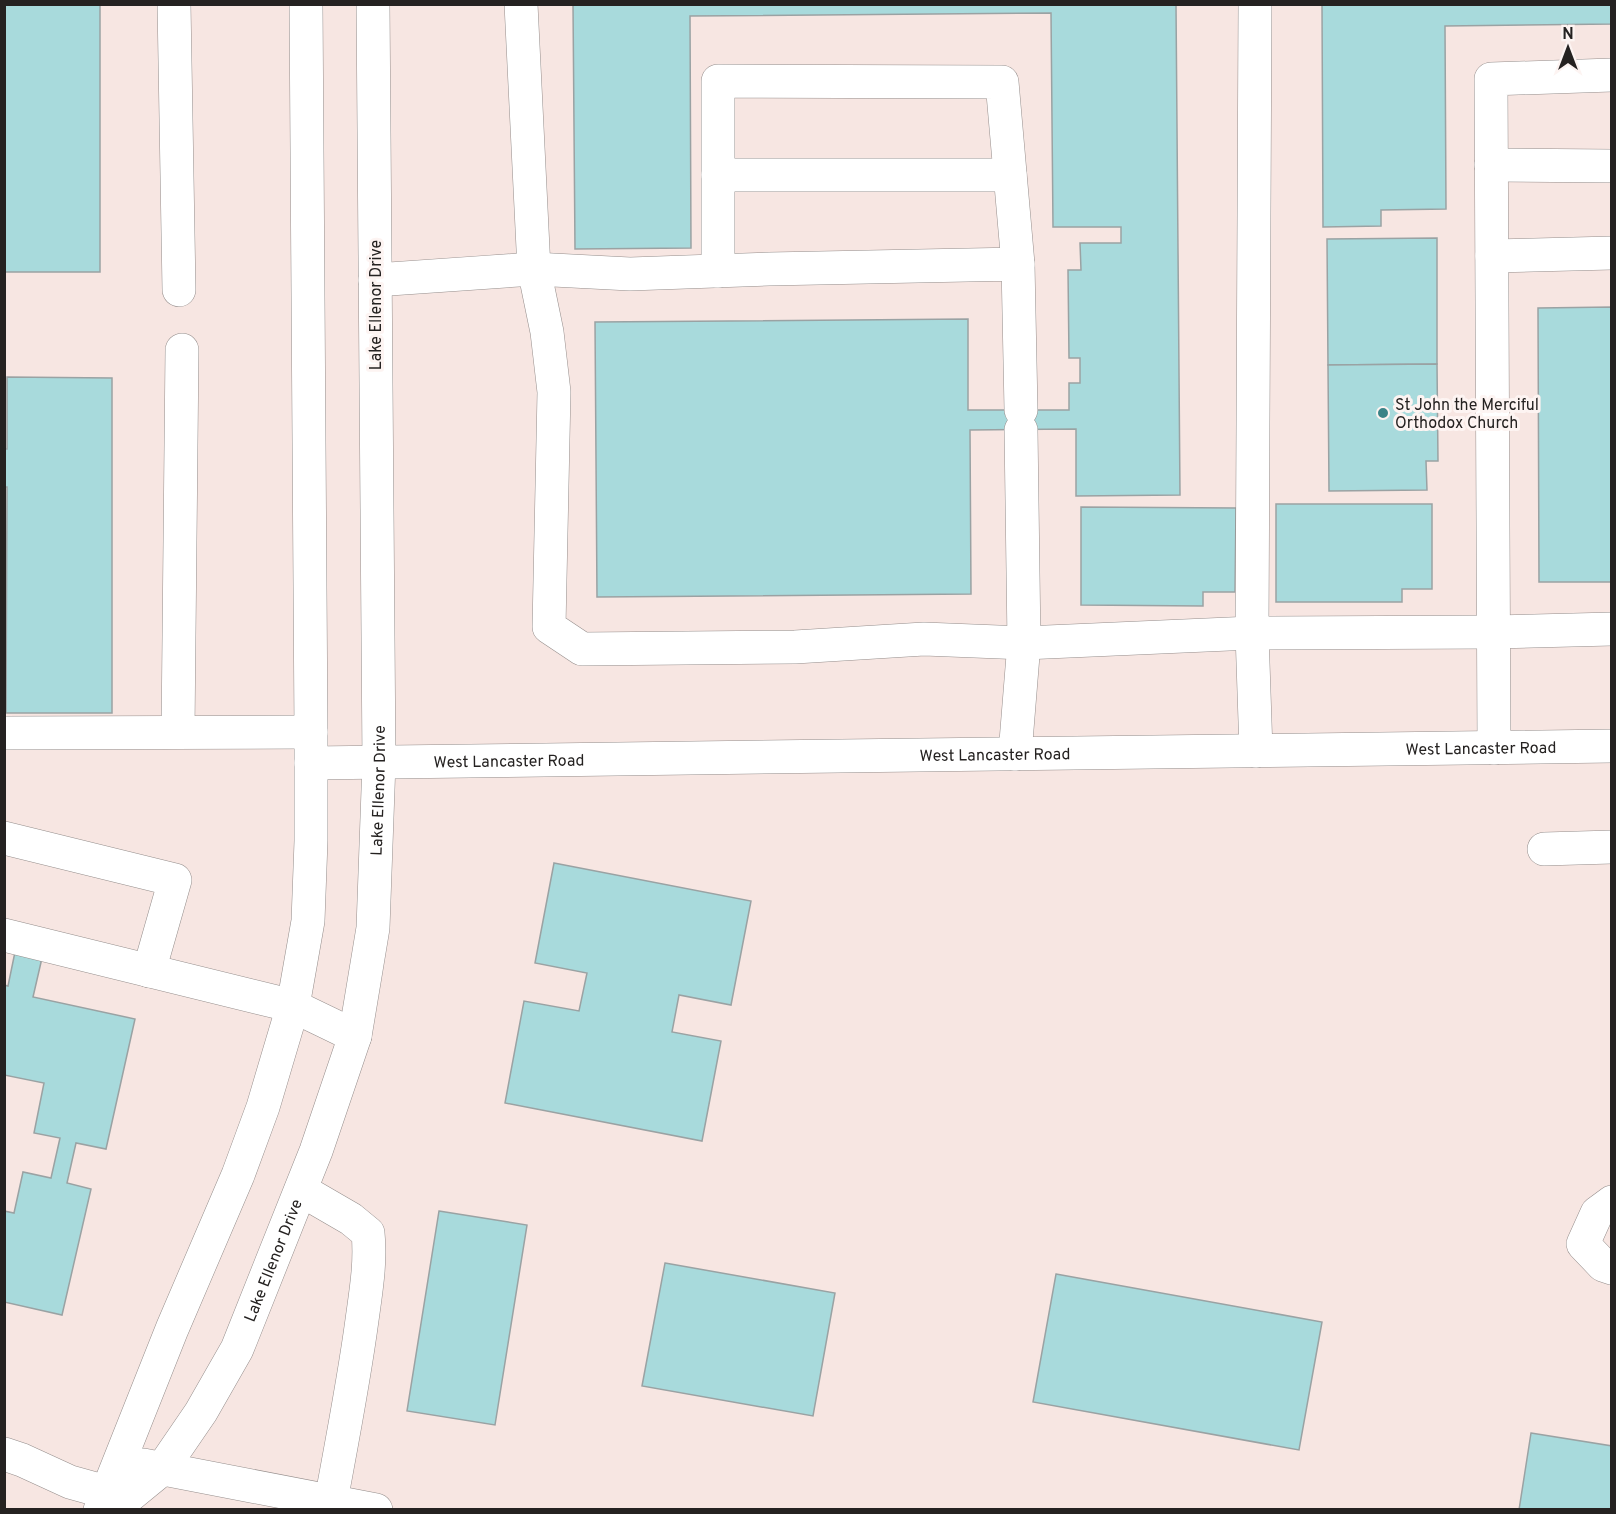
<svg xmlns="http://www.w3.org/2000/svg" width="1616" height="1514" viewBox="0 0 1616 1514" font-family="Overpass,sans-serif">
<rect width="100%" height="100%" fill="#fdf4f2"/>
<rect fill="#f7e6e2" x="5" y="5" width="1606" height="1504"/>
<g fill="#a8dadc" stroke="#9aa2a3" stroke-width="1.5">
<rect x="4" y="4" width="96" height="268"/>
<path d="M 573,4 L 1176,4 L 1180,495 L 1076,496 L 1076,429 L 970,430 L 971,594 L 597,597 L 595,322 L 968,319 L 968,410 L 1069,410 L 1069,383 L 1080,383 L 1080,358 L 1069,358 L 1068,270 L 1081,270 L 1080,243 L 1121,243 L 1121,227 L 1053,227 L 1051,13 L 690,16 L 691,248 L 575,249 Z"/>
<path d="M 1322,4 L 1612,4 L 1612,24 L 1445,26 L 1446,209 L 1381,210 L 1381,226 L 1323,227 Z"/>
<path d="M 1437,238 L 1437,364 L 1328,365 L 1327,239 Z"/>
<path d="M 1612,307 L 1612,582 L 1539,582 L 1538,308 Z"/>
<path d="M 1437,364 L 1438,461 L 1426,461 L 1427,490 L 1329,491 L 1328,365 Z"/>
<path d="M 7,377 L 112,378 L 112,713 L 6,713 L 7,487 L 4,487 L 4,449 L 7,449 Z"/>
<path d="M 1276,504 L 1432,504 L 1432,589 L 1402,589 L 1402,602 L 1276,602 Z"/>
<path d="M 1081,507 L 1236,508 L 1235,592 L 1203,592 L 1203,606 L 1081,605 Z"/>
<path d="M 554,863 L 751,901 L 731,1005 L 679,995 L 672,1032 L 721,1041 L 702,1141 L 505,1103 L 524,1001 L 579,1011 L 587,973 L 535,963 Z"/>
<path d="M 15,952 L 42,958 L 33,997 L 135,1019 L 106,1149 L 76,1143 L 67,1183 L 91,1189 L 62,1315 L 4,1302 L 4,1211 L 14,1213 L 23,1172 L 51,1178 L 60,1138 L 34,1133 L 44,1083 L 4,1075 L 4,985 L 8,986 Z"/>
<path d="M 439,1211 L 527,1225 L 495,1425 L 407,1411 Z"/>
<path d="M 665,1263 L 835,1293 L 813,1416 L 642,1386 Z"/>
<path d="M 1056,1274 L 1322,1322 L 1299,1450 L 1033,1402 Z"/>
<path d="M 1531,1433 L 1612,1446 L 1612,1510 L 1519,1510 Z"/>
</g>
<g fill="none" stroke-linecap="round" stroke-linejoin="round">
<defs>
<g id="minor">
<path d="M 174,4 L 179,290"/>
<path d="M 521,4 L 534,269 L 547,332 L 554,392 L 549,627 L 582,649 L 795,647 L 924,639 L 1024,643 L 1252,633 L 1494,632 L 1612,629"/>
<path d="M 1255,4 L 1252,633 L 1256,751"/>
<path d="M 1491,165 L 1612,166"/>
<path d="M 718,175 L 1010,175"/>
<path d="M 1492,256 L 1612,253"/>
<path d="M 718,271 L 718,81 L 1002,82 L 1018,264"/>
<path d="M 375,280 L 534,269 L 630,274 L 769,269 L 1018,264 L 1021,410"/>
<path d="M 178,732 L 182,350"/>
<path d="M 4,733 L 311,732"/>
<path d="M 1494,748 L 1491,79 L 1612,75"/>
<path d="M 1015,754 L 1024,643 L 1021,430"/>
<path id="s1" d="M 311,763 L 1612,746"/>
<path d="M 4,838 L 175,880 L 149,971"/>
<path d="M 1544,849 L 1612,847"/>
<path d="M 4,935 L 293,1006 L 355,1036"/>
<path d="M 301,1190 L 351,1219 L 368,1233 C 371,1262 366,1291 362,1320 C 354,1380 342,1441 331,1501"/>
<path d="M 1612,1202 L 1597,1213 L 1583,1244 L 1603,1265 L 1612,1268"/>
<path d="M 4,1454 L 22,1460 L 70,1482 L 106,1492"/>
<path d="M 143,1465 L 376,1510"/>
<path d="M 100,1510 L 172,1329 L 238,1175 L 263,1107 L 293,1006 L 308,921 L 311,841 L 311,732 L 306,4"/>
<path id="s2" d="M 112,1510 L 162,1469 L 201,1412 L 237,1349 L 316,1151 L 355,1036 L 373,928 L 379,762 L 373,4"/>
</g>
</defs>
<use href="#minor" stroke="#958e8c" stroke-width="34"/>
<use href="#minor" stroke="#fff" stroke-width="33"/>
</g>
<circle fill="#3a8387" stroke="#fdf4f2" stroke-width="2" cx="1383" cy="413" r="6"/>
<g text-anchor="middle" stroke-width="6" stroke-linejoin="round" paint-order="stroke">
<g font-size="16" fill="#252221" stroke="#fdf4f2">
<text transform="translate(375 305) rotate(-90)" y="6">Lake Ellenor Drive</text>
<text dy="6" stroke="none"><textPath href="#s1" startOffset="1170">West Lancaster Road</textPath></text>
<text dy="6" stroke="none"><textPath href="#s1" startOffset="684">West Lancaster Road</textPath></text>
<text dy="6" stroke="none"><textPath href="#s1" startOffset="198">West Lancaster Road</textPath></text>
<text dy="6" stroke="none"><textPath href="#s2" startOffset="788">Lake Ellenor Drive</textPath></text>
<text dy="6" stroke="none"><textPath href="#s2" startOffset="302">Lake Ellenor Drive</textPath></text>
</g>
<g font-size="16" fill="#252221" stroke="#fdf4f2" text-anchor="start">
<text x="1395" y="410">St John the Merciful<tspan x="1395" dy="18">Orthodox Church</tspan></text>
</g>
</g>
<rect width="1616" height="1514" fill="none" stroke="#252221" stroke-width="12"/>
<g transform="translate(1568 48)" stroke="#fdf4f2" stroke-width="4.5" paint-order="stroke">
<path d="M0-4.5L10 22L0 15L-10 22Z" fill="#252221"/>
<text y="-9" font-size="16" font-weight="bold" text-anchor="middle" fill="#252221">N</text>
</g>
</svg>
